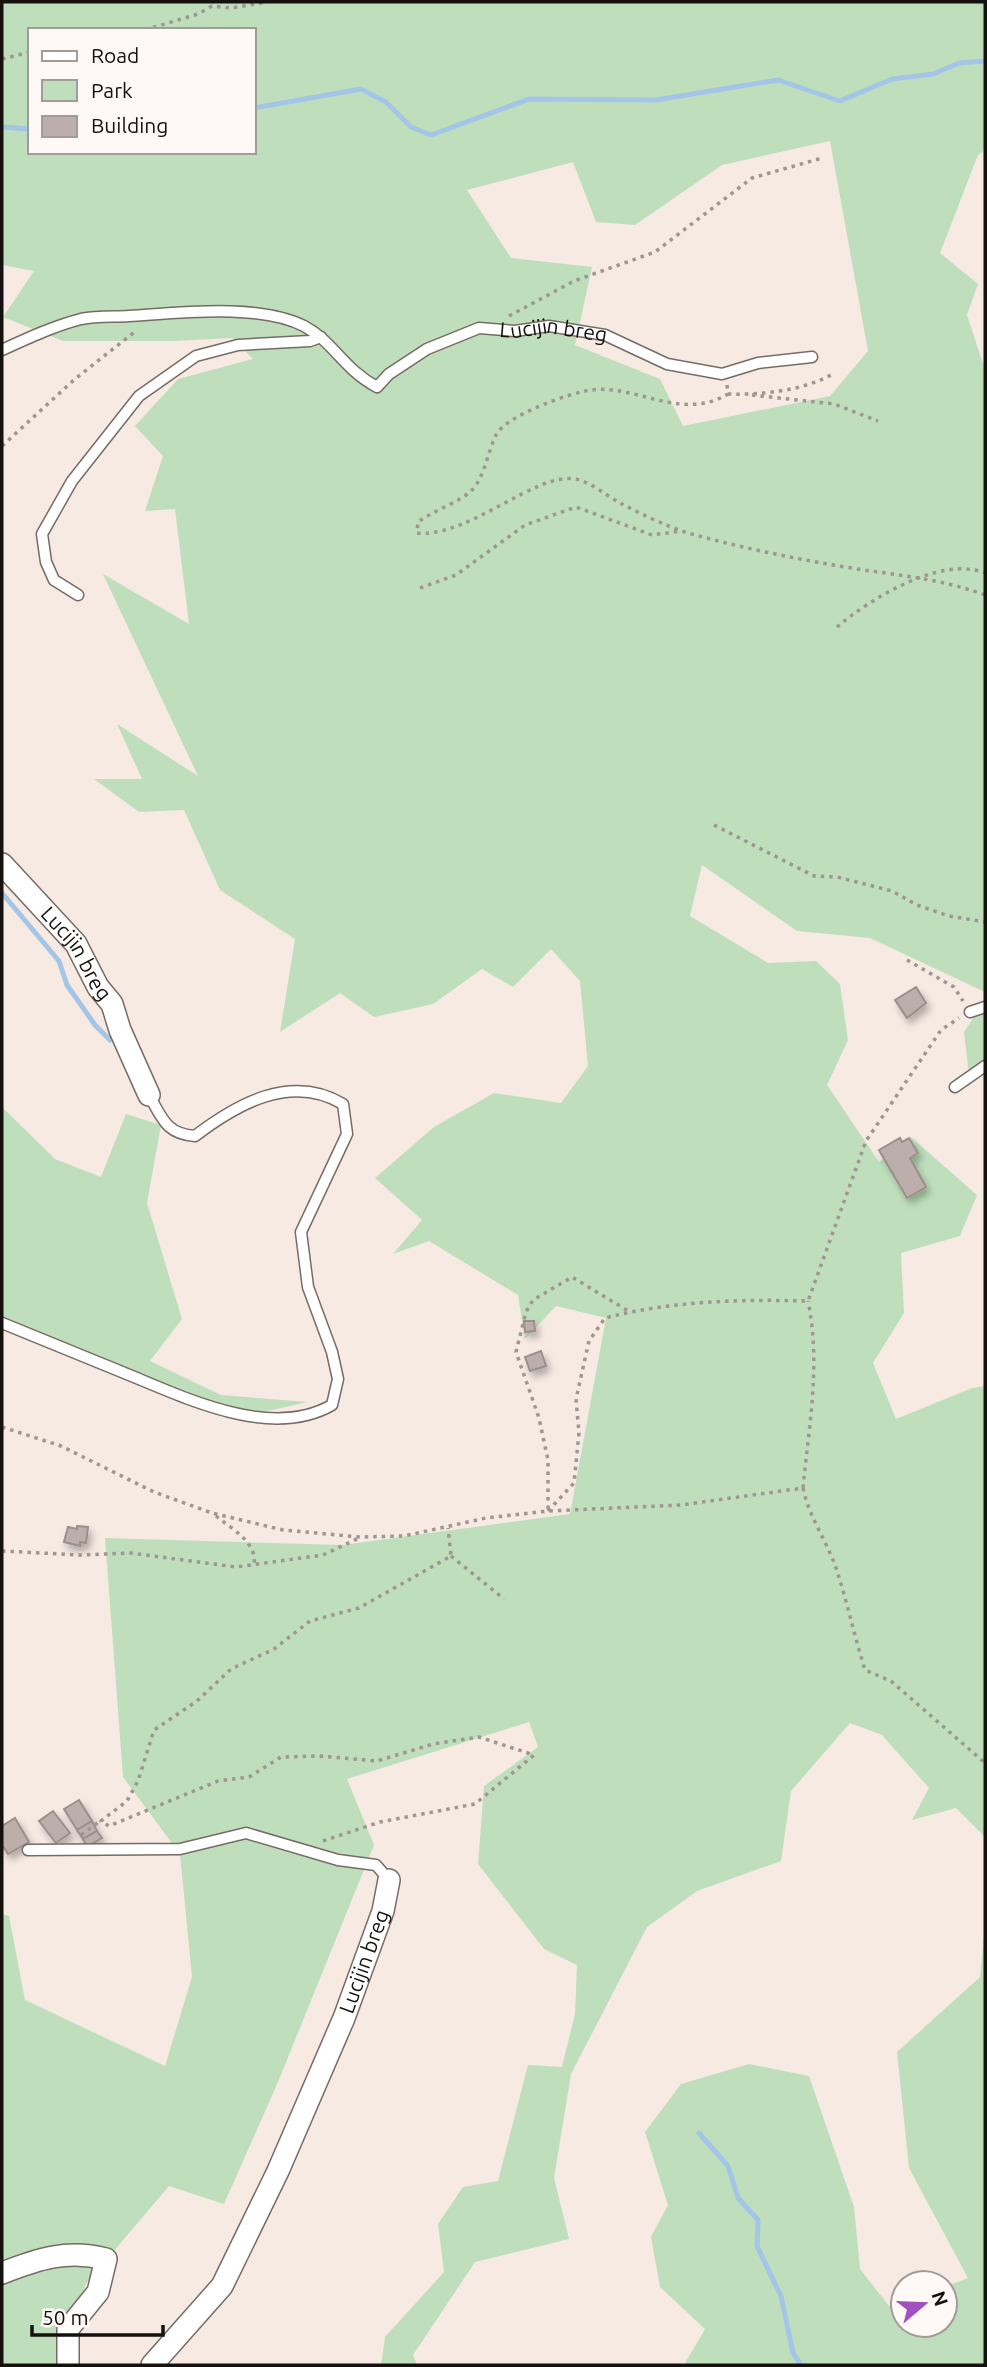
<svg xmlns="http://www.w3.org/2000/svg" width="987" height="2367" viewBox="0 0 987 2367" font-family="Ubuntu,sans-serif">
<defs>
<filter id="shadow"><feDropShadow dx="3.5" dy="5.5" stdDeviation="3.5" flood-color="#0004"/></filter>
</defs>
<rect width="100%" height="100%" fill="#f6eae3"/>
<g fill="#bfdfbc" fill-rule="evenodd">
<path d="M 2,2 L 985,2 L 985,150 L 978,155 L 940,253 L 978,284 L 967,315 L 985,370 L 985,992 L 870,938 L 797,931 L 702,865 L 690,916 L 768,963 L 816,961 L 840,984 L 848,1040 L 827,1085 L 879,1162 L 911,1137 L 977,1195 L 960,1236 L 901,1253 L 904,1313 L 873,1363 L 896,1419 L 972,1388 L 985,1386 L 985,1837 L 956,1808 L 912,1820 L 929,1788 L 882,1735 L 850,1723 L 791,1791 L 781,1861 L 697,1891 L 647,1927 L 571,2074 L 554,2178 L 569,2239 L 475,2262 L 413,2355 L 417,2365 L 381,2365 L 385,2337 L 444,2272 L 438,2224 L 463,2187 L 498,2181 L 528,2065 L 562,2067 L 575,2014 L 577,1965 L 544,1949 L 478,1864 L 484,1786 L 538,1747 L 529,1722 L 347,1779 L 374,1845 L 278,2082 L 224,2204 L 169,2186 L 85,2285 L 74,2365 L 2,2365 L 2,1914 L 9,1916 L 25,2000 L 165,2066 L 192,1977 L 180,1854 L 123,1777 L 105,1538 L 342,1545 L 570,1514 L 606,1318 L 556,1306 L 525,1339 L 518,1295 L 429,1241 L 393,1254 L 422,1220 L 375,1178 L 434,1127 L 494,1093 L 561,1103 L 588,1066 L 580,981 L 551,949 L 513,987 L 482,969 L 433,1004 L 374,1017 L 340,993 L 280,1032 L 295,939 L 220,890 L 184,810 L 139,812 L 94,779 L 142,779 L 117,724 L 198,776 L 103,574 L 189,624 L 175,509 L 145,511 L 163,456 L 135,426 L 178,379 L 253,359 L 232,338 L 175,341 L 63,341 L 3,317 L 34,271 L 2,265 ZM 30,30 L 254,30 L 254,152 L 30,152 ZM 830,141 L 868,351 L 830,396 L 683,426 L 660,379 L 575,345 L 592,267 L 511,258 L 467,190 L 573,162 L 596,222 L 635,225 L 722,165 Z"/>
<path d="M 985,1000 L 985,1060 L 969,1075 L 964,1032 Z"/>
<path d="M 2,1107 L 55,1159 L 101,1177 L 126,1114 L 161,1125 L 147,1203 L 182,1319 L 150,1361 L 221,1395 L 308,1402 L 249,1415 L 2,1322 Z"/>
<path d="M 985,1925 L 985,2365 L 684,2365 L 705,2329 L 660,2287 L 651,2237 L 668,2205 L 645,2132 L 681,2084 L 749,2064 L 809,2076 L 854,2207 L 860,2269 L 889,2306 L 903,2302 L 903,2325 L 945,2325 L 945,2287 L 968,2278 L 909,2168 L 897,2052 L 980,1977 Z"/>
</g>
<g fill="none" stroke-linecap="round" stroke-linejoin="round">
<g stroke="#a3c5e7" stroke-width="5">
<path d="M 254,108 L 361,89 L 386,102 L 411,127 L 431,135 L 529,99 L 656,100 L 778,80 L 840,101 L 892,79 L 933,74 L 959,63 L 985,61"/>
<path d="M 2,127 L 30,129"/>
<path d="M 2,893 L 59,961 L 67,985 L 95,1025 L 110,1040"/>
<path d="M 699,2133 L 728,2166 L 738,2198 L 758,2220 L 757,2246 L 781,2296 L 793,2353 L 801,2365"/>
</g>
</g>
<g fill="#bcaeab" stroke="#9b8e8b" stroke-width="2" filter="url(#shadow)">
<path d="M 916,987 L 926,1003 L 907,1018 L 895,1000 Z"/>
<path d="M 900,1138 L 902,1142 L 909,1138 L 918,1153 L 910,1158 L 926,1187 L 907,1198 L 879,1150 Z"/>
<path d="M 524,1321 L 534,1321 L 535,1331 L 525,1332 Z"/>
<path d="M 541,1351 L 546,1366 L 530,1371 L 525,1357 Z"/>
<path d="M 77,1526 L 88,1527 L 86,1543 L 80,1542 L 80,1546 L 64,1542 L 68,1527 L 77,1529 Z"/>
<path d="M 79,1800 L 92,1821 L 77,1830 L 64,1809 Z"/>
<path d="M 53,1811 L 70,1833 L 56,1843 L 39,1821 Z"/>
<path d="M 15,1818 L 29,1842 L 8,1854 L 2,1845 L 2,1826 Z"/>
<path d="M 92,1821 L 97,1831 L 83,1839 L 77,1830 Z"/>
<path d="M 97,1831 L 102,1838 L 87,1847 L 83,1839 Z"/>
</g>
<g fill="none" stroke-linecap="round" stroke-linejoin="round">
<defs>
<g id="service">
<path id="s1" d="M 2,350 C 28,338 54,326 81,319 C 97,316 114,317 129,316 C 179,313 259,303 304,326 C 334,342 343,369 377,387 L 389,374 L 427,349 L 479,328 L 515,331 L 549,326 L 605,335 L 667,364 L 722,374 L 758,363 L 812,357"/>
<path d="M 78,595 L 54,580 L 46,562 L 42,534 L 72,481 L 139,396 L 196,356 L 238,345 L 310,341 L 321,337"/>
<path d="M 970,1012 L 985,1007"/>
<path d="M 955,1087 L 985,1066"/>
<path d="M 2,1323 C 42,1339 82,1356 122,1372 C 182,1396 269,1441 332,1405 L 338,1379 L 332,1352 L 308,1287 L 301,1232 L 347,1134 L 343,1104 C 291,1073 237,1104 195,1136 C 166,1134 162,1118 149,1095"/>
<path d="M 28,1850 L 180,1849 L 246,1833 L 338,1860 L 376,1865 L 389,1880"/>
</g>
<g id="minor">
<path id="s2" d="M 2,864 L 76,944 L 98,987 L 112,1004 L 120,1030 L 149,1095"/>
<path d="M 2,2273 C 38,2259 67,2249 106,2259 L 98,2292 L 68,2329 L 68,2365"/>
<path id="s3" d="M 152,2365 L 222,2286 L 278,2171 L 344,2018 L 383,1911 L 389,1880"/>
</g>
</defs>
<use href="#service" stroke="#766b65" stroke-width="13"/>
<use href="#minor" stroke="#766b65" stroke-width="24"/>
<g stroke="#9f9691" stroke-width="3.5" stroke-dasharray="3.5 5" stroke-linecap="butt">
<path d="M 145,30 L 198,14 L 212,6 L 231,8 L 268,2"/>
<path d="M 2,59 L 30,52"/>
<path d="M 509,316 L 574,281 L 655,252 L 752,178 L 822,158"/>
<path d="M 727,385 L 728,394 C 681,422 636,384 592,390 C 571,392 505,416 496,435 C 488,451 485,475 473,489 C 461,502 434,510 418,522 L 417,533 C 469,538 535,472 575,479 C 590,481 608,497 622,504 C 641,514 664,525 685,532 C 737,547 792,558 845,567 C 893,575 940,578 985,595"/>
<path d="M 728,394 C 761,395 801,391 831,375"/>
<path d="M 752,395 L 834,404 L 878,421"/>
<path d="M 2,446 L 75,379 L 137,330"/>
<path d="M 420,588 L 456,575 L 525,525 L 576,507 L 652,535 L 681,531"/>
<path d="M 837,627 C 870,599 941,555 985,573"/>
<path d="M 714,825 L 814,876 L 837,877 L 892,891 L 917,905 L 949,916 L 985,922"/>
<path d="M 907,960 L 954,987 L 963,1001"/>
<path d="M 2,1427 L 61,1446 L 154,1492 L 212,1513 L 283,1530 L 360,1537 L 404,1536 L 486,1518 L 548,1511 L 681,1505 L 803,1488 C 809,1425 821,1364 808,1301"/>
<path d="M 803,1488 C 809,1518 829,1544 838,1574 C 848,1606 855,1638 865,1670 L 891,1681 L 985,1763"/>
<path d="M 548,1509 L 548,1460 L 539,1418 L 516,1352 L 526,1312 L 533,1300 L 572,1277 L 630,1312"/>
<path d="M 548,1511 L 574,1483 L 579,1433 L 576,1399 L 589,1341 L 605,1318 C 671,1301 740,1299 808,1301 L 866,1141 L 941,1030 L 959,1018"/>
<path d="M 216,1516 C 233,1530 258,1542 254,1567"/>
<path d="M 2,1551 L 80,1555 L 131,1553 L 236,1567 L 323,1555 L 359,1538"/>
<path d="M 451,1556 L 504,1599"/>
<path d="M 81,1835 L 100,1821"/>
<path d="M 323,1841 L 380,1822 L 475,1804 L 534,1755 L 479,1737 L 433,1744 L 377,1761 L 319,1756 L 281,1757 L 249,1777 L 218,1781 L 109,1826 L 101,1821 L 127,1801 L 138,1781 L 154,1730 L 197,1701 L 231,1669 L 274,1649 L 310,1621 L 359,1608 L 451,1556 L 448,1528"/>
</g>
<use href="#service" stroke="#fff" stroke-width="10"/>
<use href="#minor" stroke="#fff" stroke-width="21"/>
</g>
<g text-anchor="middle" stroke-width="6" stroke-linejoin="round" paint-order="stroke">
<g font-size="21" fill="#15110f" stroke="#fef9f6">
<text dy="7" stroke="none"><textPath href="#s1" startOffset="600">Lucijin breg</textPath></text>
<text dy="7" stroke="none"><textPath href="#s2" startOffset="117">Lucijin breg</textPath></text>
<text dy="7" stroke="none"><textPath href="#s3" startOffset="460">Lucijin breg</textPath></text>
</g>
</g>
<rect width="987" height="2367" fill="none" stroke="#15110f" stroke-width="7"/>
<rect x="28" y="28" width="228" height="126" fill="#fef9f6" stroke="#a19c9a" stroke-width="2"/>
<rect x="42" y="51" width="35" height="10" fill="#ffffff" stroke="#a19c9a" stroke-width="2"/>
<text x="91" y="63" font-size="21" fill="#15110f">Road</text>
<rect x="42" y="80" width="35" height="21" fill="#bfdfbc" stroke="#a19c9a" stroke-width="2"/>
<text x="91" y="98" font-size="21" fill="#15110f">Park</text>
<rect x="42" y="116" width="35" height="21" fill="#bcaeab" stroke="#a19c9a" stroke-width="2"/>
<text x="91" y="133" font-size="21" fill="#15110f">Building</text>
<g transform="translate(924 2304) rotate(71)"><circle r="33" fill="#fef9f6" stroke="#a19c9a" stroke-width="2"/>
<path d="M0-5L12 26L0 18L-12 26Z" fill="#a150c0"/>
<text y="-10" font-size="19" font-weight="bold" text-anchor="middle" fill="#15110f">N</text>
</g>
<path d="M32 2325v10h131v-10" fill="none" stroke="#15110f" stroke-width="3.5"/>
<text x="42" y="2325" font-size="21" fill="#15110f" stroke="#fef9f6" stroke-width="5" paint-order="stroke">50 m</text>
</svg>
